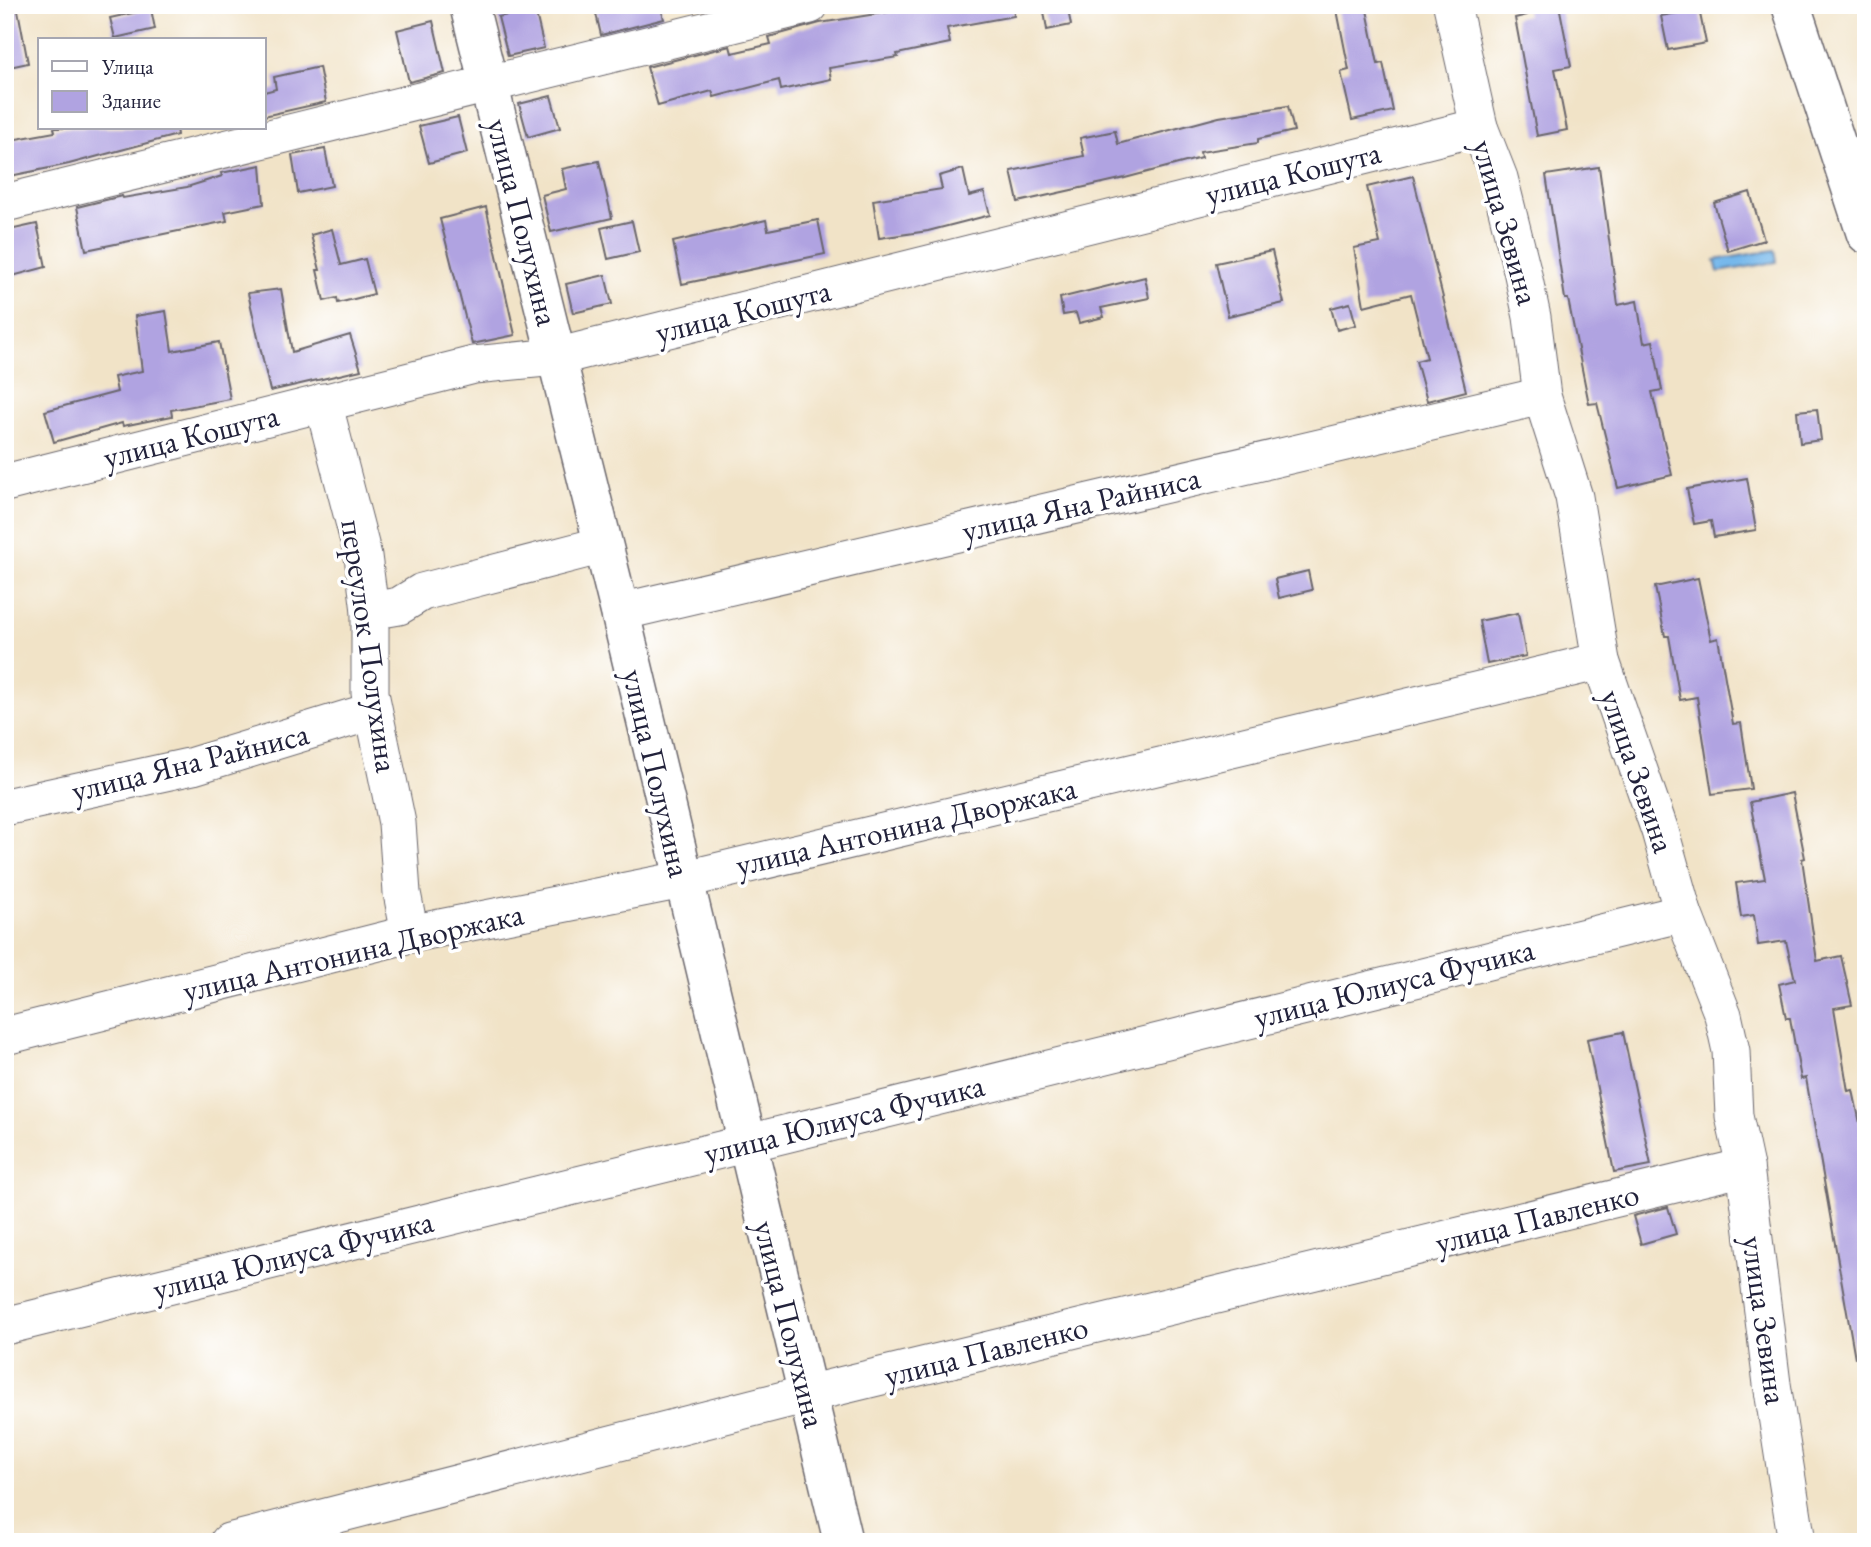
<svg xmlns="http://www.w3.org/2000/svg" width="1871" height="1547" viewBox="0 0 1871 1547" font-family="'EB Garamond',serif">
<rect width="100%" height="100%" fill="#fff"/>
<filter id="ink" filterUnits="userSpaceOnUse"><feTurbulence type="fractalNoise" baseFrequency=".0143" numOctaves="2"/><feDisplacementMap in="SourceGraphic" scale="14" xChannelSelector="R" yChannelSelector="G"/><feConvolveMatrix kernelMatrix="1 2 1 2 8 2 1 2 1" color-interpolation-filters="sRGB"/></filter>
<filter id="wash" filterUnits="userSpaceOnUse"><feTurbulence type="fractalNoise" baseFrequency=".00686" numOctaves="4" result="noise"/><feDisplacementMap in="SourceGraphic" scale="28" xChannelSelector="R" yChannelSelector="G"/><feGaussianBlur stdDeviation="1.57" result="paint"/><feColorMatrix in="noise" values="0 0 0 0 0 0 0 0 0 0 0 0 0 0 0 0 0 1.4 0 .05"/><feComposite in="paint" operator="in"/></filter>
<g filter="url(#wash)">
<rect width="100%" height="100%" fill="#f1e3c7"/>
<path fill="#76b8eb" stroke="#4c6d93" stroke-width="2" d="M 1775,250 L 1777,262 L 1718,272 L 1715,260 Z"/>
<g id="blocks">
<g fill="#b0a3e1">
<path d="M 5,5 L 17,5 L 28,63 L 5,68 Z"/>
<path d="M 594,5 L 660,5 L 664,19 L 601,35 Z"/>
<path d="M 932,5 L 1013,5 L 1014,16 L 947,28 L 950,43 L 897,54 L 898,57 L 829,68 L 831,79 L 781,90 L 779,80 L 714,97 L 712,91 L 658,106 L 647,67 L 730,46 L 732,53 L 771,44 L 769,37 L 820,23 Z"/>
<path d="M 1043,5 L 1067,5 L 1071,25 L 1047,30 Z"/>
<path d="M 1336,5 L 1366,5 L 1378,64 L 1383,63 L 1393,111 L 1352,120 L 1341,72 L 1349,70 Z"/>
<path d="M 1525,5 L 1559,5 L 1571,66 L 1555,69 L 1567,130 L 1537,136 L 1515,18 L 1527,15 Z"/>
<path d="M 151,9 L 155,29 L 115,38 L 110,18 Z"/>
<path d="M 535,9 L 544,48 L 508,56 L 498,17 Z"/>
<path d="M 1699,9 L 1706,43 L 1668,50 L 1661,16 Z"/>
<path d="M 433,21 L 445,73 L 409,82 L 397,30 Z"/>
<path d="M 319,67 L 326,102 L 264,116 L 264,92 L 276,89 L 274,77 Z"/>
<path d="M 551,96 L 560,128 L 528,137 L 519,104 Z"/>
<path d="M 1288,106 L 1294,131 L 1258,139 L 1258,143 L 1200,152 L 1201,158 L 1125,178 L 1018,202 L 1011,171 L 1084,156 L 1080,138 L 1115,131 L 1118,144 L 1219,117 Z"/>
<path d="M 458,117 L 467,153 L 429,163 L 419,126 Z"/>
<path d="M 54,128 L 176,128 L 177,135 L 69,164 L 5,177 L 5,141 L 55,132 Z"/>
<path d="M 325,149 L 332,186 L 298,193 L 292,155 Z"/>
<path d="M 599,161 L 612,218 L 551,232 L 542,195 L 566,189 L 562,169 Z"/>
<path d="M 261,165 L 264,204 L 225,212 L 227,221 L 86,250 L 77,207 L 122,196 L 123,198 L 187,187 L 222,176 L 221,173 Z"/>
<path d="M 1599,167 L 1618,305 L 1637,301 L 1644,343 L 1653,341 L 1662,390 L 1652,392 L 1672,475 L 1618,488 L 1597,403 L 1589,404 L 1568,299 L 1565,299 L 1546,175 Z"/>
<path d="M 963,169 L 969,196 L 984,192 L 990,215 L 928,231 L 879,238 L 873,200 L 942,189 L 939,176 Z"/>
<path d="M 1413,176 L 1466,391 L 1427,401 L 1416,361 L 1427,358 L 1411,294 L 1364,306 L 1354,248 L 1380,243 L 1367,187 Z"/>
<path d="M 1750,192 L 1764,240 L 1728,251 L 1714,203 Z"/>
<path d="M 486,207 L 515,335 L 472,344 L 440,219 Z"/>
<path d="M 766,220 L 768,230 L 818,220 L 825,254 L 682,284 L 673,242 Z"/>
<path d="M 632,221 L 639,252 L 608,259 L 601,228 Z"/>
<path d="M 37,224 L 46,267 L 5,278 L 5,231 Z"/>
<path d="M 332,229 L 341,265 L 365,259 L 374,294 L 338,303 L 337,298 L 324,301 L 317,270 L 320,270 L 311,235 Z"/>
<path d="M 1272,251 L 1284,303 L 1228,316 L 1216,263 Z"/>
<path d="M 605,275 L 612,304 L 573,313 L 566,284 Z"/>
<path d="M 1145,277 L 1149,298 L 1101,308 L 1104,317 L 1079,323 L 1076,313 L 1063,315 L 1060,298 Z"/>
<path d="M 281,289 L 292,352 L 350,335 L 361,370 L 270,391 L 248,293 Z"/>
<path d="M 1350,303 L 1356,325 L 1337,330 L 1331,308 Z"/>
<path d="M 166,311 L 172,351 L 219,342 L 230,399 L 171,410 L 172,416 L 123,426 L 122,423 L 54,442 L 45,411 L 117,392 L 114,377 L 142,371 L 135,316 Z"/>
<path d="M 1817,409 L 1821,440 L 1800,443 L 1797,411 Z"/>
<path d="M 1747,478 L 1756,530 L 1714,537 L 1711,521 L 1694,524 L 1687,489 Z"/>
<path d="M 1308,571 L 1312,590 L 1279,598 L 1275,579 Z"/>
<path d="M 1698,578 L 1711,640 L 1718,638 L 1733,724 L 1741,723 L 1751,789 L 1712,794 L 1697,697 L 1680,700 L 1669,636 L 1665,636 L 1655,587 Z"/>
<path d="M 1518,613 L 1526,656 L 1487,664 L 1479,621 Z"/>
<path d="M 1792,793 L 1805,858 L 1802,859 L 1817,961 L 1841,956 L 1852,1005 L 1834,1008 L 1848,1091 L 1853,1090 L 1866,1152 L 1866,1357 L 1855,1358 L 1806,1078 L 1801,1079 L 1790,1018 L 1786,1018 L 1779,984 L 1795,980 L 1786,941 L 1758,945 L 1754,915 L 1741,917 L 1736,883 L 1765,879 L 1750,802 Z"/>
<path d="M 1623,1032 L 1651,1165 L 1614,1172 L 1587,1039 Z"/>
<path d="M 1668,1207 L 1676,1234 L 1641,1244 L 1633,1216 Z"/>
</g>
</g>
</g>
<g filter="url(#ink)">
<use href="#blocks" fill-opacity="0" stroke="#6a666c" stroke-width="2"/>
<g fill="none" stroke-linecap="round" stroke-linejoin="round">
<defs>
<g id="minor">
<path d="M 1452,5 L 1479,127 L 1499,178 L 1522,270 L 1532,317 L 1542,396 L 1574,497 L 1601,661 L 1660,831 L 1683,913 L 1723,1015 L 1731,1051 L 1734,1116 L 1745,1167 L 1772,1384 L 1797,1542"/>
<path d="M 5,203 L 810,5"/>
<path d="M 323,402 L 363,556 L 370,611 L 370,693 L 397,823 L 402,893 L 410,934"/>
<path d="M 5,483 L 474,365 L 556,357 L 1479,127"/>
<path d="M 370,611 L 399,606 L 422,592 L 603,545"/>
<path d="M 620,612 L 1542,396"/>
<path d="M 5,807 L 193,766 L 373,711"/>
<path d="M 5,1036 L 410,934 L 682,880 L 1601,661"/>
<path d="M 5,1326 L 1683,913"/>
<path d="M 229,1542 L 807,1394 L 1745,1167"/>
</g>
<g id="major">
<path d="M 469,5 L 620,612 L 843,1542"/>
<path d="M 1791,5 L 1866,234"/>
</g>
</defs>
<use href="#minor" stroke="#6a666c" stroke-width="39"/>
<use href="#major" stroke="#6a666c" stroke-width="41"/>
<use href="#minor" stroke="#fff" stroke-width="37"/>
<use href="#major" stroke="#fff" stroke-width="38"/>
</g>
</g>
<g text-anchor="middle" stroke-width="7" stroke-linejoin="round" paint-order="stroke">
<g font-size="32" fill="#22223b" stroke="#fff">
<text transform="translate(1293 173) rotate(-14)" y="11">улица Кошута</text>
<text transform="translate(523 222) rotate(76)" y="11">улица Полухина</text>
<text transform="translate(1506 222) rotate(74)" y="11">улица Зевина</text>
<text transform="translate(743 311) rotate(-14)" y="11">улица Кошута</text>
<text transform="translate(191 436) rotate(-14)" y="11">улица Кошута</text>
<text transform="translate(1081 504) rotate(-13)" y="11">улица Яна Райниса</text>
<text transform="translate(370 646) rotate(82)" y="11">переулок Полухина</text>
<text transform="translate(190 762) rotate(-14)" y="11">улица Яна Райниса</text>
<text transform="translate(1638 771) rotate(71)" y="11">улица Зевина</text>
<text transform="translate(657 773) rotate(77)" y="11">улица Полухина</text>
<text transform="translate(906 826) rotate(-13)" y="11">улица Антонина Дворжака</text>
<text transform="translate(353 952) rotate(-13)" y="11">улица Антонина Дворжака</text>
<text transform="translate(1394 983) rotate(-14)" y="11">улица Юлиуса Фучика</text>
<text transform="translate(844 1119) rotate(-14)" y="11">улица Юлиуса Фучика</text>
<text transform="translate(1537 1218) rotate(-14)" y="11">улица Павленко</text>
<text transform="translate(293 1255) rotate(-14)" y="11">улица Юлиуса Фучика</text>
<text transform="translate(1765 1320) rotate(82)" y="11">улица Зевина</text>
<text transform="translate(790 1324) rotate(76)" y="11">улица Полухина</text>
<text transform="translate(986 1351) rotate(-14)" y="11">улица Павленко</text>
</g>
</g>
<rect width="1871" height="1547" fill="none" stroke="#fff" stroke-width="28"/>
<rect x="38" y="38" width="228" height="91" fill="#ffffff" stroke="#a7a7b1" stroke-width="2"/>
<rect x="52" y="61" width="35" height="10" fill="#ffffff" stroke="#a7a7b1" stroke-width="2"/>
<text x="102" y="74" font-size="21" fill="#22223b">Улица</text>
<rect x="52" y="91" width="35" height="21" fill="#b0a3e1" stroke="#a7a7b1" stroke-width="2"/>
<text x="102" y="108" font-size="21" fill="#22223b">Здание</text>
</svg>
